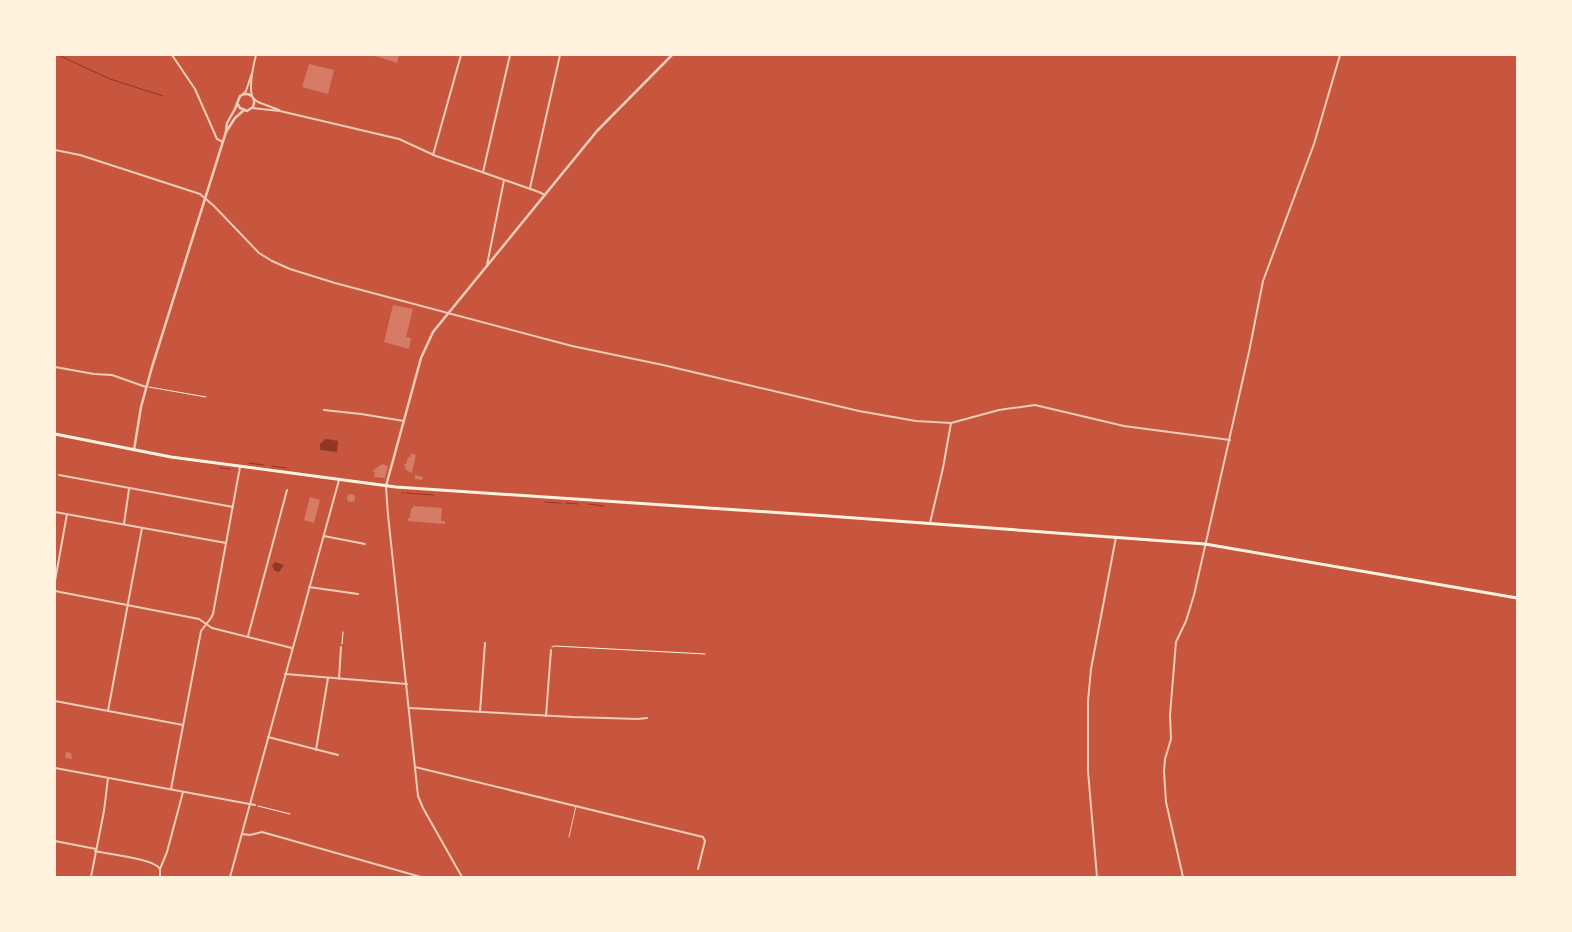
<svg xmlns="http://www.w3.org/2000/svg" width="1572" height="932" viewBox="0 0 1572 932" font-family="'DM Sans',sans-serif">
<rect width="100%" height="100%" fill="#c8553d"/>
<g fill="#8f3625">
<path d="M 325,439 L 334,440 L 334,443 L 335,440 L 338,441 L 337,452 L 320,450 L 320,444 Z"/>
<path d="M 275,562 L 284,565 L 279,572 L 275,571 L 272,566 Z"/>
</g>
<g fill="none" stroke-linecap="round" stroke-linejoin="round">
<g stroke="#8f3625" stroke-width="1">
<path d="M 58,55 L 110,79 L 163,96"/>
<path d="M 249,463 L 264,465"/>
<path d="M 272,466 L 286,468"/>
<path d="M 220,468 L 230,469"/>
<path d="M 402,493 L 403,493"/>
<path d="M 406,493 L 434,495"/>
<path d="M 545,502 L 561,503"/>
<path d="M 566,503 L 578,504"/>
<path d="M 588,504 L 604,506"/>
</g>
</g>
<g fill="#d67c66">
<path d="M 372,55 L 399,55 L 397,63 Z"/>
<path d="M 309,64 L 334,70 L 328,94 L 302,87 Z"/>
<path d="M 393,305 L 413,309 L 406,337 L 411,338 L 409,349 L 384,342 Z"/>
<path d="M 411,453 L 416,455 L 412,473 L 406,470 L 404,464 L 406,464 L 408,457 L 410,457 Z"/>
<path d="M 382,464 L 388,466 L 385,478 L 374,477 L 375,472 L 372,471 Z"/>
<path d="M 415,475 L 423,477 L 422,480 L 415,479 Z"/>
<circle cx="351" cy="498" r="4"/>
<path d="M 310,497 L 320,500 L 314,523 L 304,520 Z"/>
<path d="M 414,506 L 442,508 L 441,521 L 445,521 L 445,524 L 408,521 L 408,518 L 410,518 L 411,509 Z"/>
<path d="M 66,752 L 71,753 L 72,759 L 65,758 Z"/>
</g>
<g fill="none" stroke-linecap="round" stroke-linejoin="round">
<g stroke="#fff3e0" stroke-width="1">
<path d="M 149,387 L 206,397"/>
<path d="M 342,644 L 343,632"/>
<path d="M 552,647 L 555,646 L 705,654"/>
<path d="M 258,806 L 290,814"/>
</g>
<path stroke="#f1ccb7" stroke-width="1" d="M 569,837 L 576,806"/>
<g stroke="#f1ccb7" stroke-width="2">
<path d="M 172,55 L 195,89 L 217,139 L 223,142"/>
<path d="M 243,94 L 246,91 L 252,73"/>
<path d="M 252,96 C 249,85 253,67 256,55"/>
<path d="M 254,99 L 258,102 L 279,110"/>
<path d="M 252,108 L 280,111 L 399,139 L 436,156 L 539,192 L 545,195"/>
<path d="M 55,150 L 80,155 L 200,194 L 214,206 L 259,253 L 272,261 L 290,269 L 335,283 L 572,346 L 663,365 L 859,411 L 916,421 L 951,423 L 999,410 L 1035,405 L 1124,426 L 1230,440"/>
<path d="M 433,155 L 461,55"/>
<path d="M 483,172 L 510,55"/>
<path d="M 530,188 L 560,55"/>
<path d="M 487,265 L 504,180"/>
<path d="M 55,367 L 94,374 L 112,375 L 146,387"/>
<path d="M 324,410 L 361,414 L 404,421"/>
<path d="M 59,475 L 233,507"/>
<path d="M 386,487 L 388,515 L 418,796 L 423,808 L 462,877"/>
<path d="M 55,512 L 226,543"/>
<path d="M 930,523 L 943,468 L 951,423"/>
<path d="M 124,524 L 129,489"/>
<path d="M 324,536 L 365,544"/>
<path d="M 55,581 L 67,514"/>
<path d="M 309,587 L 358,594"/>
<path d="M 55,591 L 199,619 L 212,628 L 292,648"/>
<path d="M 248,636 L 287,490"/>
<path d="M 285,674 L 407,684"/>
<path d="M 339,679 L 341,647"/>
<path d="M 55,701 L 183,725"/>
<path d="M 410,708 L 573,717 L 638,719 L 647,718"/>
<path d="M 108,711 L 142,528"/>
<path d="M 480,712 L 485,643"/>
<path d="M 546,716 L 551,650"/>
<path d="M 268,737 L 338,755"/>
<path d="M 316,750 L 328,678"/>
<path d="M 415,767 L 703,837 L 705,841 L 698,869"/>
<path d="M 55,768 L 255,805"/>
<path d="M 171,789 L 201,631 L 211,618 L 213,614 L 240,467"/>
<path d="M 242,834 L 250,835 L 262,832 L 421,877"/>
<path d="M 55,841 L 96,849"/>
<path d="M 95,851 C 108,854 155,859 160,869"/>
<path d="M 91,877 L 104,811 L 108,778"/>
<path d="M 160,877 L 160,869 L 167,852 L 183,792"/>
<path d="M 230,877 L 339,480"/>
<path d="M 1097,877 L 1088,771 L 1088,701 L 1091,669 L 1116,537"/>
<path d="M 1183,877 L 1166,802 L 1164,771 L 1165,759 L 1171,739 L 1170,715 L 1176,642 L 1186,621 L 1194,595 L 1249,352 L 1263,281 L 1314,144 L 1340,55"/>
</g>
<g stroke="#f1ccb7" stroke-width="2.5">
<path d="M 226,132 L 235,118 L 243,111"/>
<path d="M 134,450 L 141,407 L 152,367 L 226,132 L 227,123 L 235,109 L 240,96 C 249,91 257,97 253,107 L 247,111 L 240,108 L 237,103"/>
<path d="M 386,486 L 421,358 L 433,332 L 597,131 L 672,55"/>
</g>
<path stroke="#fff3e0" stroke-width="3" d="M 55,434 L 171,457 L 396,487 L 828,516 L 1205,544 L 1517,598"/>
</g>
<rect width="1572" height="932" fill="none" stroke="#fff3e0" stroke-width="112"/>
</svg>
